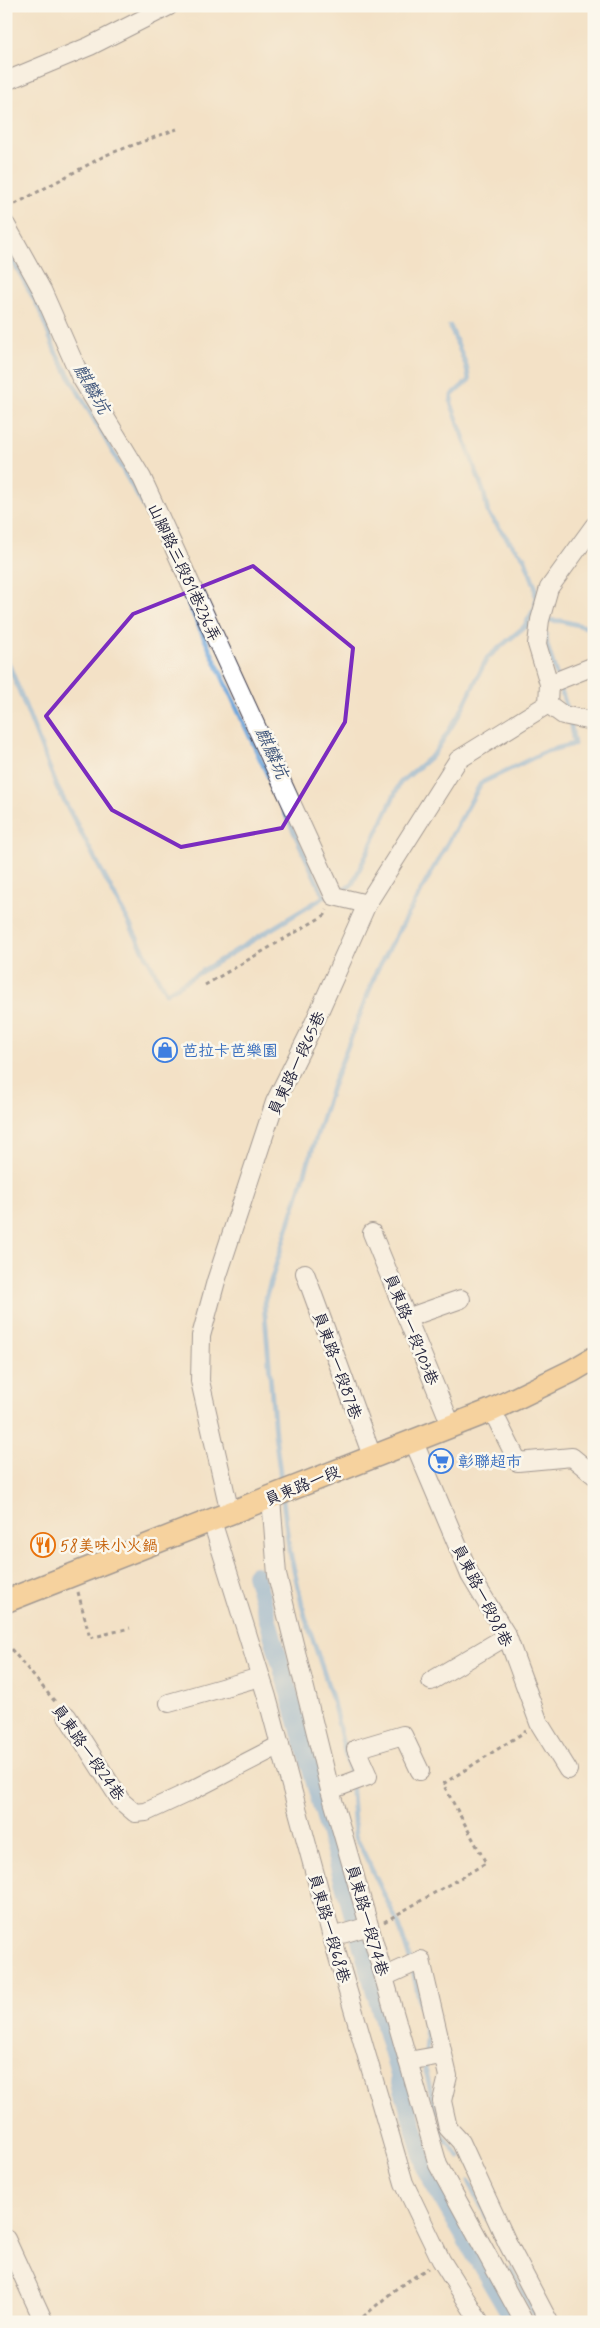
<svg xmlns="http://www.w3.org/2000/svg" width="600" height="2328" viewBox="0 0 600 2328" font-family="Mynerve,'LXGW WenKai TC',sans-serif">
<rect width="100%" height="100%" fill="#fbf7ec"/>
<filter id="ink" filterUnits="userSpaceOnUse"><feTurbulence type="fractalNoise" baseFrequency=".02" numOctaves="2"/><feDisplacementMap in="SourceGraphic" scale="10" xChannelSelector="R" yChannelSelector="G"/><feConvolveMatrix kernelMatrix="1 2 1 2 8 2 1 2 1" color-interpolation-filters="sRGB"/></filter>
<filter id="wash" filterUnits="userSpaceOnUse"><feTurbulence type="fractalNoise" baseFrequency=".0096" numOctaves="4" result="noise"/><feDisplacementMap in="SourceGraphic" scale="20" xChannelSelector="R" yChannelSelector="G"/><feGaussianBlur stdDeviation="1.12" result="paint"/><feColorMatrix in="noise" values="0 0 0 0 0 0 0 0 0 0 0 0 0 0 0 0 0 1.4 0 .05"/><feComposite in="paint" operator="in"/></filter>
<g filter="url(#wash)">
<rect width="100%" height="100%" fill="#f3e1c6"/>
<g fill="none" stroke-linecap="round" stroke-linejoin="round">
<g stroke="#6ca5db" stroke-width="5">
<path d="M 6,248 L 39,308 L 55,351 L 144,507 L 324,897 L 330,894"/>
<path d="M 450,326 L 466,365 L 469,380 L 452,395 L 451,403 L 484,493 L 488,513 L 512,545 L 524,557 L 535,586 L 536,606 L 524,627"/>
<path d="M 544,620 L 562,621 L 594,629"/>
<path d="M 546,634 L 547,645 L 568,712"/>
<path d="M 6,657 L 57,787 L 166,993 L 324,897"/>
<path d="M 338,891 L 352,885 L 400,783 L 434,754 L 460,713 L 487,658 L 524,627 L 536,623"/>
<path d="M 282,1488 L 275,1434 L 264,1303 L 332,1087 L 377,970 L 481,783 L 547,751 L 574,744 L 570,720"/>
<path d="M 283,1499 L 289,1548 L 304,1613 L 332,1697 L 351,1779 L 355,1835 L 398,1923 L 412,1966 L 427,2037 L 425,2068 L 436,2113"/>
<path d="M 440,2131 L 459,2157"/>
<path d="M 469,2181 L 487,2218"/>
<path d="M 511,2269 L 538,2322"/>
</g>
<path stroke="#6ca5db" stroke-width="18" d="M 255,1575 L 427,2173 L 514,2322"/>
</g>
</g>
<g filter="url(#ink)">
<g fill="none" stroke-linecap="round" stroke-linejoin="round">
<defs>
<g id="minor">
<path d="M 6,81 L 90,46 L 169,6"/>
<path d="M 6,225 L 42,290 L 80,376 L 142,478 L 334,896 L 367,904"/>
<path d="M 549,684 L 594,666"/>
<path d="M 548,704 L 563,715 L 592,721 L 594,724"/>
<path d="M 372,1233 L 451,1425"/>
<path d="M 305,1273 L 372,1456"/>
<path d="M 407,1318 L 461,1299"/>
<path d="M 492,1410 L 518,1462 L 572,1457 L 594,1475"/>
<path d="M 413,1440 L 470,1575 L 507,1636 L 539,1723 L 568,1770"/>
<path d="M 271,1498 L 277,1575 L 330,1790 L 438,2165 L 524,2322"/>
<path d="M 230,1513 L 200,1381 L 201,1336 L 216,1281 L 275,1102 L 310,1032 L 367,904 L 458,760 L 548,704 L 549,684 L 537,644 L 540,620 L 549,588 L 594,526"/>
<path d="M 212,1521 L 267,1697 L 332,1937 L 404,2183 L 441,2260 L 480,2322"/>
<path d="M 431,1681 L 507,1636"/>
<path d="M 169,1703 L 260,1677"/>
<path d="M 67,1716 L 121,1801 L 135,1813 L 146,1812 L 189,1792 L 280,1745"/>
<path d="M 330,1790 L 368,1776 L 356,1749 L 403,1735 L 420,1771"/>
<path d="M 332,1937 L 369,1926"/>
<path d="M 384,1977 L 421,1960 L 448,2076 L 442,2101 L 448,2128 L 461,2142 L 507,2242 L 549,2322"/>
<path d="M 408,2061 L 442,2055"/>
<path d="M 6,2239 L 44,2322"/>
</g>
<path id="major" d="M 6,1601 L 492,1410 L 572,1371 L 594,1358"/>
</defs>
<use href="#minor" stroke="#413f50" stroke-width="20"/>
<use href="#major" stroke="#413f50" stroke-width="25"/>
<g stroke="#413f50" stroke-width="3" stroke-dasharray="4 4" stroke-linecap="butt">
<path d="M 8,208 L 106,155 L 177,129"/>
<path d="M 205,985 L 325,915 L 327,910"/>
<path d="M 78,1592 L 90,1638 L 130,1628"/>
<path d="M 6,1643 L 57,1704"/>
<path d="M 384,1922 L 486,1863 L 443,1784 L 526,1731"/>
<path d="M 357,2322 L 397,2288 L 428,2268"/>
</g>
<use href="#minor" stroke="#fff" stroke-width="18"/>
<use href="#major" stroke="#fabe6d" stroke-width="22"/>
</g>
</g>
<path d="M0 0H600V2328H0ZM 253,566 L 353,648 L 345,722 L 282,828 L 181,847 L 112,810 L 46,716 L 133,614 Z" fill="#f3e1c6" fill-opacity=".55" fill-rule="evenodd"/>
<path fill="none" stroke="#7b2cbf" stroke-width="4" stroke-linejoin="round" d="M 253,566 L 353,648 L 345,722 L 282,828 L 181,847 L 112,810 L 46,716 L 133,614 Z"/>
<defs>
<symbol id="shop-ring" viewBox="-11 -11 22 22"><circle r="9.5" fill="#fbf7ec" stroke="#3f7fe0" stroke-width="1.5"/><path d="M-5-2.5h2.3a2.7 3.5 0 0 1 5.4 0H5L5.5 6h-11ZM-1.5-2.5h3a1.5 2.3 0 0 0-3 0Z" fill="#3f7fe0"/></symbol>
<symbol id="supermarket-ring" viewBox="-11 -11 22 22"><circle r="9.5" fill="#fbf7ec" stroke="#3f7fe0" stroke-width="1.5"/><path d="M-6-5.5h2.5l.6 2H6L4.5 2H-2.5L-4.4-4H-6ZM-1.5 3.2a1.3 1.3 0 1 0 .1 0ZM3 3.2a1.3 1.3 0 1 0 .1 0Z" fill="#3f7fe0"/></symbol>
<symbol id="restaurant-ring" viewBox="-11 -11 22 22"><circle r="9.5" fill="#fbf7ec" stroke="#e8710a" stroke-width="1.5"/><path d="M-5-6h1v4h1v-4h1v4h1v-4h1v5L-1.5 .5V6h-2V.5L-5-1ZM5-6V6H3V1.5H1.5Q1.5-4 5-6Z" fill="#e8710a"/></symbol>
</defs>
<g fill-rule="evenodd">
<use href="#shop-ring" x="151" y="1036" width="28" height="28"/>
<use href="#supermarket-ring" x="427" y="1447" width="28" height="28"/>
<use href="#restaurant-ring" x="29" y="1531" width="28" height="28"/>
</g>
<g text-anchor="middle" stroke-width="5" stroke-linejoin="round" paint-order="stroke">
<g font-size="16" fill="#22223b" stroke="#fbf7ec">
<text transform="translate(185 572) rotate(65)" y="6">山腳路三段81巷236弄</text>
<text transform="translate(296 1063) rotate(-65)" y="6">員東路一段65巷</text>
<text transform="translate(412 1329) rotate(68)" y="6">員東路一段103巷</text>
<text transform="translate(338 1365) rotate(70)" y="6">員東路一段87巷</text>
<text transform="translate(302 1485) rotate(-22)" y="6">員東路一段</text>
<text transform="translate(483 1595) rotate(63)" y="6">員東路一段98巷</text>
<text transform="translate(89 1752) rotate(55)" y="6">員東路一段24巷</text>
<text transform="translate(368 1920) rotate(74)" y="6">員東路一段74巷</text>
<text transform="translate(330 1928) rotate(74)" y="6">員東路一段68巷</text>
</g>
<g font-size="16" fill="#366cbe" stroke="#fbf7ec" text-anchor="start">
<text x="182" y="1056">芭拉卡芭樂園</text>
<text x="458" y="1467">彰聯超市</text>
</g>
<g font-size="16" fill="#c56008" stroke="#fbf7ec" text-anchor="start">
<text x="60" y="1551">58美味小火鍋</text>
</g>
<g font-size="18" font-style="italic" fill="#40567b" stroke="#fbf7ec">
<text transform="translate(92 389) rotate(60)" y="6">麒麟坑</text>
<text transform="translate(272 753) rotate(65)" y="6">麒麟坑</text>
</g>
</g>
<rect width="600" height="2328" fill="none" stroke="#fbf7ec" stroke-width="25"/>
</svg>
